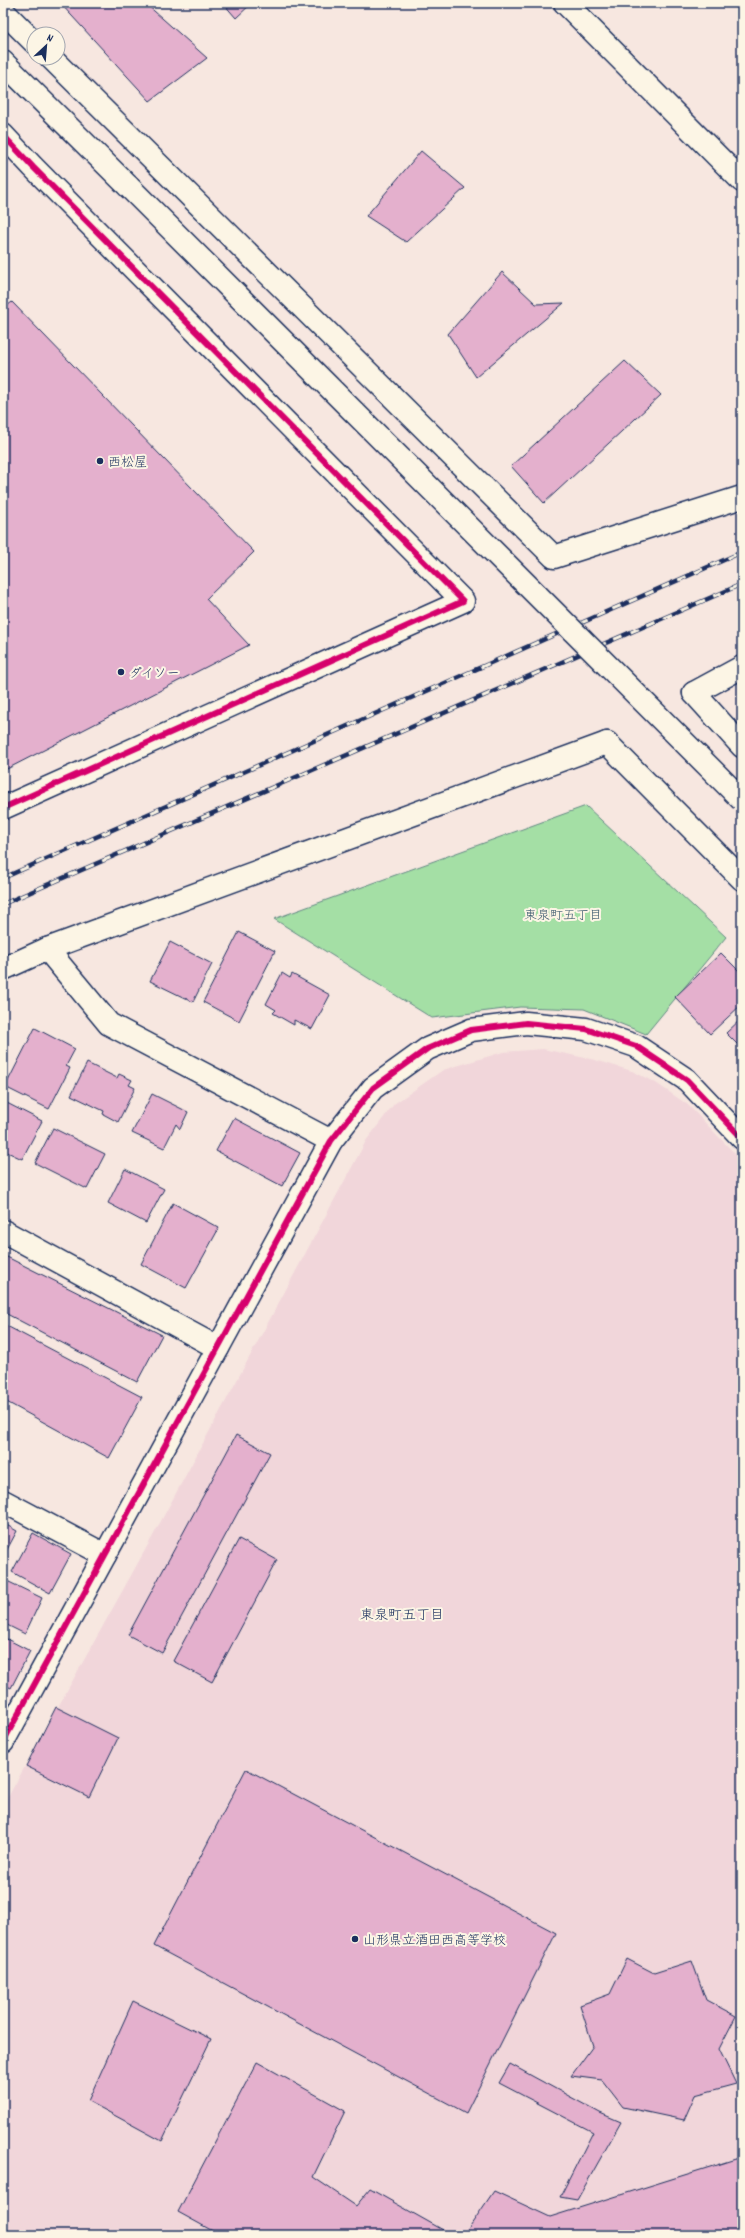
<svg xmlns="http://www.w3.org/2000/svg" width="745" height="2238" viewBox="0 0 745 2238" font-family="Dekko,'Klee One',sans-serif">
<rect width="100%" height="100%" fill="#f7e7e0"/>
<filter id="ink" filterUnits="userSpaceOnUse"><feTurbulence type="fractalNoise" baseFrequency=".025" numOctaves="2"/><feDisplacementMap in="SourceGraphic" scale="8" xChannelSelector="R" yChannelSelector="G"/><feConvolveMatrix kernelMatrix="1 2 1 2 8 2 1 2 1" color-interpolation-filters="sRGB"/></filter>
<g filter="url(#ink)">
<path fill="#f1d6da" d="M 543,1049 L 595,1060 L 632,1071 L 656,1083 L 688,1105 L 742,1161 L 742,2235 L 3,2235 L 3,1806 L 154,1534 L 366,1141 L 394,1104 L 443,1070 L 503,1052 Z"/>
<path fill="#a4dfa5" stroke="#608782" d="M 586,806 L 726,937 L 646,1034 L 584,1009 L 520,1007 L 432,1018 L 274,919 Z"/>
<g fill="#e4b0cd" stroke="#1b2f5e">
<path d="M 60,3 L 145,3 L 207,58 L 150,101 Z"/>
<path d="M 223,3 L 252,3 L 236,18 Z"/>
<path d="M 421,151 L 465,188 L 406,242 L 366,216 Z"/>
<path d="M 502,272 L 536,304 L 564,303 L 476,377 L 448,334 Z"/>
<path d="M 12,302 L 254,552 L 206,599 L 249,645 L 3,771 L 3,309 Z"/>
<path d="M 625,361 L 661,395 L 544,503 L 511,466 Z"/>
<path d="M 239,932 L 275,951 L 239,1021 L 203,1002 Z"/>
<path d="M 170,942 L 212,964 L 193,1002 L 150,981 Z"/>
<path d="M 721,953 L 742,974 L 742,1004 L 710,1034 L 675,997 Z"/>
<path d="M 282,973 L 290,978 L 292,974 L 330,995 L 312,1029 L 294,1020 L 294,1025 L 273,1013 L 276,1010 L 266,1004 Z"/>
<path d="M 742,1018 L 742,1049 L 726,1033 Z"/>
<path d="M 35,1028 L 75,1049 L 66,1066 L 70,1068 L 49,1109 L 5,1087 Z"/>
<path d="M 87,1063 L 117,1078 L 119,1074 L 132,1080 L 129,1085 L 135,1088 L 118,1122 L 103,1114 L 104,1111 L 71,1095 Z"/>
<path d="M 152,1094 L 188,1112 L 180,1129 L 176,1124 L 164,1148 L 132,1133 Z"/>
<path d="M 3,1101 L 42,1121 L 22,1159 L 3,1150 Z"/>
<path d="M 234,1118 L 300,1153 L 282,1186 L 216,1151 Z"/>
<path d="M 53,1128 L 105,1154 L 87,1189 L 35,1163 Z"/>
<path d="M 125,1169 L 164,1189 L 146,1223 L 108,1203 Z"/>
<path d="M 173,1203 L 219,1228 L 186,1288 L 141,1264 Z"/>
<path d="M 3,1255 L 162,1335 L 137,1382 L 3,1312 Z"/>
<path d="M 3,1324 L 142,1397 L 109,1458 L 3,1400 Z"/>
<path d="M 236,1435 L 270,1453 L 162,1653 L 128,1635 Z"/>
<path d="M 3,1523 L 17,1531 L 3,1557 Z"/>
<path d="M 33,1533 L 71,1554 L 50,1593 L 12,1572 Z"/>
<path d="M 239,1539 L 277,1560 L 212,1682 L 173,1661 Z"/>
<path d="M 7,1581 L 42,1598 L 25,1634 L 3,1623 L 3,1590 Z"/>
<path d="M 3,1637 L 30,1651 L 11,1688 L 3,1684 Z"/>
<path d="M 56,1707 L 118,1738 L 89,1797 L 26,1766 Z"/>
<path d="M 246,1769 L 556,1933 L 466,2113 L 154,1946 Z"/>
<path d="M 627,1959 L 654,1973 L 692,1961 L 706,2000 L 736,2016 L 719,2049 L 736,2084 L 695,2095 L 684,2120 L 623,2107 L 602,2080 L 571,2076 L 593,2046 L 580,2005 L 610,1994 Z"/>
<path d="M 133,2001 L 211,2039 L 162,2141 L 88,2101 Z"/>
<path d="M 257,2062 L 345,2111 L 313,2177 L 356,2206 L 370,2189 L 452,2235 L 220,2235 L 178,2212 Z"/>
<path d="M 510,2064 L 600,2113 L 621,2122 L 577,2200 L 560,2197 L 593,2132 L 499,2083 Z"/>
<path d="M 742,2157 L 742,2235 L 464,2235 L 494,2191 L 550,2217 Z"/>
</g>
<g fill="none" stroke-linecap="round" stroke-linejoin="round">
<defs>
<g id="minor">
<path d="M 694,693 L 742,746"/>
<path d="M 607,743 L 742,879"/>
<path d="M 3,969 L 47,949 L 109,1024 L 331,1141"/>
<path d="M 3,1231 L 218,1348"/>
<path d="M 3,1501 L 105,1555"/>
<path d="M 3,1742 L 331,1141 L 373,1088 L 427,1049 L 471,1030 L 526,1023 L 586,1029 L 636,1046 L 687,1080 L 742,1138"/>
</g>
<g id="tertiary">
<path d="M 565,3 L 742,181"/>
<path d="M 3,11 L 34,42"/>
<path d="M 51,58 L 554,557 L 742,497"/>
<path d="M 3,62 L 129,187"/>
<path d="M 3,135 L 33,167 L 463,601 L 3,808"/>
<path d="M 694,693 L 742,667"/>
<path d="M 47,949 L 607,743"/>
</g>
</defs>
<use href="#minor" stroke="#1b2f5e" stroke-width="25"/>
<use href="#tertiary" stroke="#1b2f5e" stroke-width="25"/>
<use href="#minor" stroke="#fcf5e5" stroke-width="22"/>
<use href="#tertiary" stroke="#fcf5e5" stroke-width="22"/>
<defs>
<g id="rail">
<path d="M 3,878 L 742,552"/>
<path d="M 3,904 L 742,584"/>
</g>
</defs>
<use href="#rail" stroke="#1b2f5e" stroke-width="4.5"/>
<use href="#rail" stroke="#fcf5e5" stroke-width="3" stroke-dasharray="9" stroke-linecap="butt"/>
<defs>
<path id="tertiary-bridge" d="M 129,187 L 742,800"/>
</defs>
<use href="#tertiary-bridge" stroke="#1b2f5e" stroke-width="25" stroke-linecap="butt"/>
<use href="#tertiary-bridge" stroke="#fcf5e5" stroke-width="22"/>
<defs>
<g id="cycleway">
<path d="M 3,135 L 33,167 L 463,601 L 3,808"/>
<path d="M 3,1742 L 331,1141 L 373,1088 L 427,1049 L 471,1030 L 526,1023 L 586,1029 L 636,1046 L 687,1080 L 742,1138"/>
</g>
</defs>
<use href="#cycleway" stroke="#fcf5e5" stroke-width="8"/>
<use href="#cycleway" stroke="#d6006c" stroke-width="6"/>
</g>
</g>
<g fill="#1b2f5e" stroke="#fcf5e5" stroke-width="1.5">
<circle cx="100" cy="461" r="4"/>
<circle cx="121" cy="672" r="4"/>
<circle cx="355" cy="1939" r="4"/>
</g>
<g text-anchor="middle" stroke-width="4" stroke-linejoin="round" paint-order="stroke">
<g font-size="13" fill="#1b2f5e" stroke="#fcf5e5" text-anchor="start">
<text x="108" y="466">西松屋</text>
<text x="129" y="677">ダイソー</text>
<text x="363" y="1944">山形県立酒田西高等学校</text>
</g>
<g font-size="13" fill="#3d5b70" stroke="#fcf5e5">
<text x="563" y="919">東泉町五丁目</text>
</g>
<g font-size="14" fill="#1b2f5e" stroke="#fcf5e5">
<text x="402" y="1619">東泉町五丁目</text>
</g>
</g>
<rect width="745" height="2238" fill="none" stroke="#fcf5e5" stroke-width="16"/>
<rect x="8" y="8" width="729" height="2222" fill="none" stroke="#1b2f5e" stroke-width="1.5" filter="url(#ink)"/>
<g transform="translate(46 46) rotate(26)"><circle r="19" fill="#fcf5e5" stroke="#a2a6af"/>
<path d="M0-3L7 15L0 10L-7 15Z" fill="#1b2f5e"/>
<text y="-6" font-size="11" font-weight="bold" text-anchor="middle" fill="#1b2f5e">N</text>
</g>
</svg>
